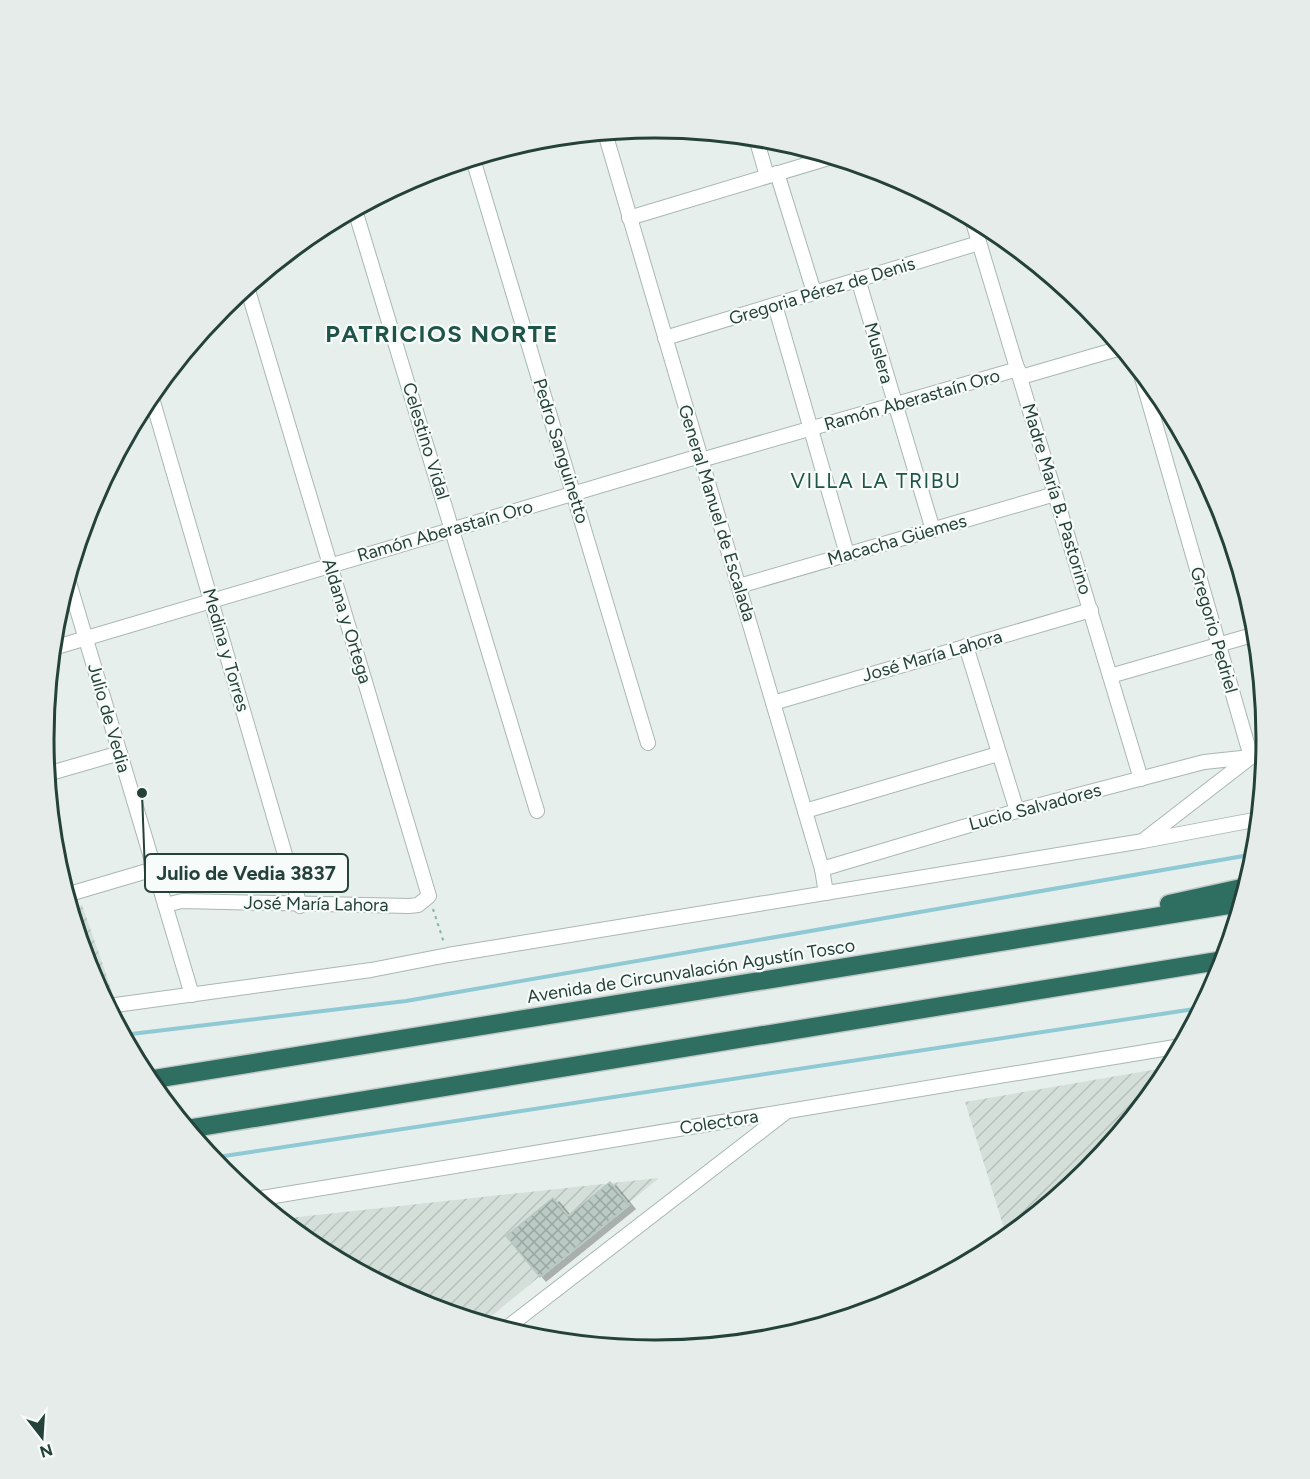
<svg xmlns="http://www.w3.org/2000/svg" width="1310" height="1479" viewBox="0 0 1310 1479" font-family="Figtree,sans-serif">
<defs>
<pattern id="industrial-furrows" width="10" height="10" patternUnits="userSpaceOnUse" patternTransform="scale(1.5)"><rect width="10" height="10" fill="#d4dfda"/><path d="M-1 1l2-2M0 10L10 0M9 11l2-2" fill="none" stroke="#b6c1bc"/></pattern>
<pattern id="building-cross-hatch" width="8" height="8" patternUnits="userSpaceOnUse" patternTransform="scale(1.5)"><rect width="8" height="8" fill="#bbcac4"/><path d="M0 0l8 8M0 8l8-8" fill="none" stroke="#98a6a0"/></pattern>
<filter id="shadow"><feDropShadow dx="6" dy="4" stdDeviation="0" flood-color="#0004"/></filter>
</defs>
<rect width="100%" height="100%" fill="#e6efeb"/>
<g fill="url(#industrial-furrows)">
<path d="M 82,905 L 112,991 L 100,992 L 90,973 L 70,908 Z"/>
<path d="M 1170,1067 L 1163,1080 L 1087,1172 L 1007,1238 L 965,1102 Z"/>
<path d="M 659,1178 L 483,1323 L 421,1304 L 315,1248 L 280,1219 Z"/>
</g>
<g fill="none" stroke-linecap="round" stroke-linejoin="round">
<g stroke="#8ec9d4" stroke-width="4">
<path d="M 123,1035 L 406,1001 L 1255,854"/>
<path d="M 211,1158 L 1201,1008"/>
</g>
</g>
<path fill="url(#building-cross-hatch)" stroke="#b8c9c2" stroke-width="1.5" filter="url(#shadow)" d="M 610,1182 L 629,1205 L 540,1277 L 506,1236 L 553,1198 L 568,1216 Z"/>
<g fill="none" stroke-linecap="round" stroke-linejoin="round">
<defs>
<g id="street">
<path d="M 605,133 L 822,869 L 826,893"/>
<path d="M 756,138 L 767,176"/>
<path d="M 473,159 L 648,743"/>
<path d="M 777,173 L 814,292"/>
<path d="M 355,210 L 537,811"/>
<path d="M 629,218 L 832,157"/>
<path d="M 972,219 L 1141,779"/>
<path d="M 858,279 L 933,530"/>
<path d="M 775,305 L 847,554"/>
<path d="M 665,338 L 979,243"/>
<path d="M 1140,371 L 1251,757 L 1145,839"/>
<path d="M 1021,377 L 1121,348"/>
<path d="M 151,395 L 300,906"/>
<path d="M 701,460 L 1018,369"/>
<path d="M 68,579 L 192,995"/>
<path d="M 739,586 L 1055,494"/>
<path d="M 966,646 L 1017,811"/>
<path d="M 53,648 L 700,456"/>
<path d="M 1110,676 L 1256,634"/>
<path d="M 773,703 L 1091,610"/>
<path d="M 47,774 L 120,753"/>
<path d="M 805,811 L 998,754"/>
<path d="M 822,869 L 1017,811 L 1204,762 L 1251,757 L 1266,746"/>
<path d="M 66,895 L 154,869"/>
<path d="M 165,905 L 182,901 L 409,906 L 418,905 L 429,896 L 247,287"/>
<path d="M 108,1006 L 371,970 L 448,955 L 1143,841 L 1259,819"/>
<path d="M 256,1199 L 1181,1046"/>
<path d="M 504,1330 L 786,1112"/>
</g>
<g id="highway">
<path d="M 1169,904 L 1246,887"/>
<path d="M 148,1080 L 1241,903"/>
<path d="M 187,1129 L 1224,960"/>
</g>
</defs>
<use href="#street" stroke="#a8b8b2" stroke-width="16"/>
<use href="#highway" stroke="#c2cac8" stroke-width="21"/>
<path stroke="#86b3a5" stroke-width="2" stroke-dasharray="3 4.5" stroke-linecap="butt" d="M 433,909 L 444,943"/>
<use href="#street" stroke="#fff" stroke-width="14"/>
<use href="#highway" stroke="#2f6f62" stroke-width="18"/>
</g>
<g text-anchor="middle" stroke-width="4.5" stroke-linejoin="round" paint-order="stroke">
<g font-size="18" fill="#24423a" stroke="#f7fbf9">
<text transform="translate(822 291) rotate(-17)" y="6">Gregoria Pérez de Denis</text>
<text transform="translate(879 353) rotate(74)" y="6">Muslera</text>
<text transform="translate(912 400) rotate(-16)" y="6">Ramón Aberastaín Oro</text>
<text transform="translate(426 441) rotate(73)" y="6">Celestino Vidal</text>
<text transform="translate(561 451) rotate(73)" y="6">Pedro Sanguinetto</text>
<text transform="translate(1057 499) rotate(73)" y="6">Madre María B. Pastorino</text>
<text transform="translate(717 513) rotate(73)" y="6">General Manuel de Escalada</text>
<text transform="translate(445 531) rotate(-16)" y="6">Ramón Aberastaín Oro</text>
<text transform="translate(897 540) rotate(-16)" y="6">Macacha Güemes</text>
<text transform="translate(347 621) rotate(73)" y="6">Aldana y Ortega</text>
<text transform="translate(1214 630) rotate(74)" y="6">Gregorio Pedriel</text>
<text transform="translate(226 650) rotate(74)" y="6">Medina y Torres</text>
<text transform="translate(932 656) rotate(-16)" y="6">José María Lahora</text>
<text transform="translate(109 718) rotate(74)" y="6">Julio de Vedia</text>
<text transform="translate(1035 807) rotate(-15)" y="6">Lucio Salvadores</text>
<text transform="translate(316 904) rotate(1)" y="6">José María Lahora</text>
<text transform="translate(691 971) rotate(-9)" y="6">Avenida de Circunvalación Agustín Tosco</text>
<text transform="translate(719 1122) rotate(-9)" y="6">Colectora</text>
</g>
<g font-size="21" letter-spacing="1.5" fill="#1f5548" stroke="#f7fbf9">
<text x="876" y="488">VILLA LA TRIBU</text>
</g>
<g font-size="24" font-weight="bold" letter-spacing="1.5" fill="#1f5548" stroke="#f7fbf9">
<text x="442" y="342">PATRICIOS NORTE</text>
</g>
</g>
<path d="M0 0H1310V1479H0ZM54 739a601 601 0 1 1 1202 0a601 601 0 1 1-1202 0Z" fill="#e6ecea" fill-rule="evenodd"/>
<path fill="none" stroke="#24423a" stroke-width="3" d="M54 739a601 601 0 1 1 1202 0a601 601 0 1 1-1202 0Z"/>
<path fill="none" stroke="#24423a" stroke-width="2" d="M142 793L145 873"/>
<circle fill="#24423a" stroke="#f7fbf9" stroke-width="2" cx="142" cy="793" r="6"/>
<rect fill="#f7fbf9" stroke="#24423a" stroke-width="2" x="145" y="854" width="203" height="38" rx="6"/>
<g font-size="20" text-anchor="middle" font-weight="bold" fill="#24423a">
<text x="246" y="880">Julio de Vedia 3837</text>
</g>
<g transform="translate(42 1437) rotate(163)" stroke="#f7fbf9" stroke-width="4.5" paint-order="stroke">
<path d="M0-4.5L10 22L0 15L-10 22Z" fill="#24423a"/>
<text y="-9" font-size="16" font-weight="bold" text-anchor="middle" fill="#24423a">N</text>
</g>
</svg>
